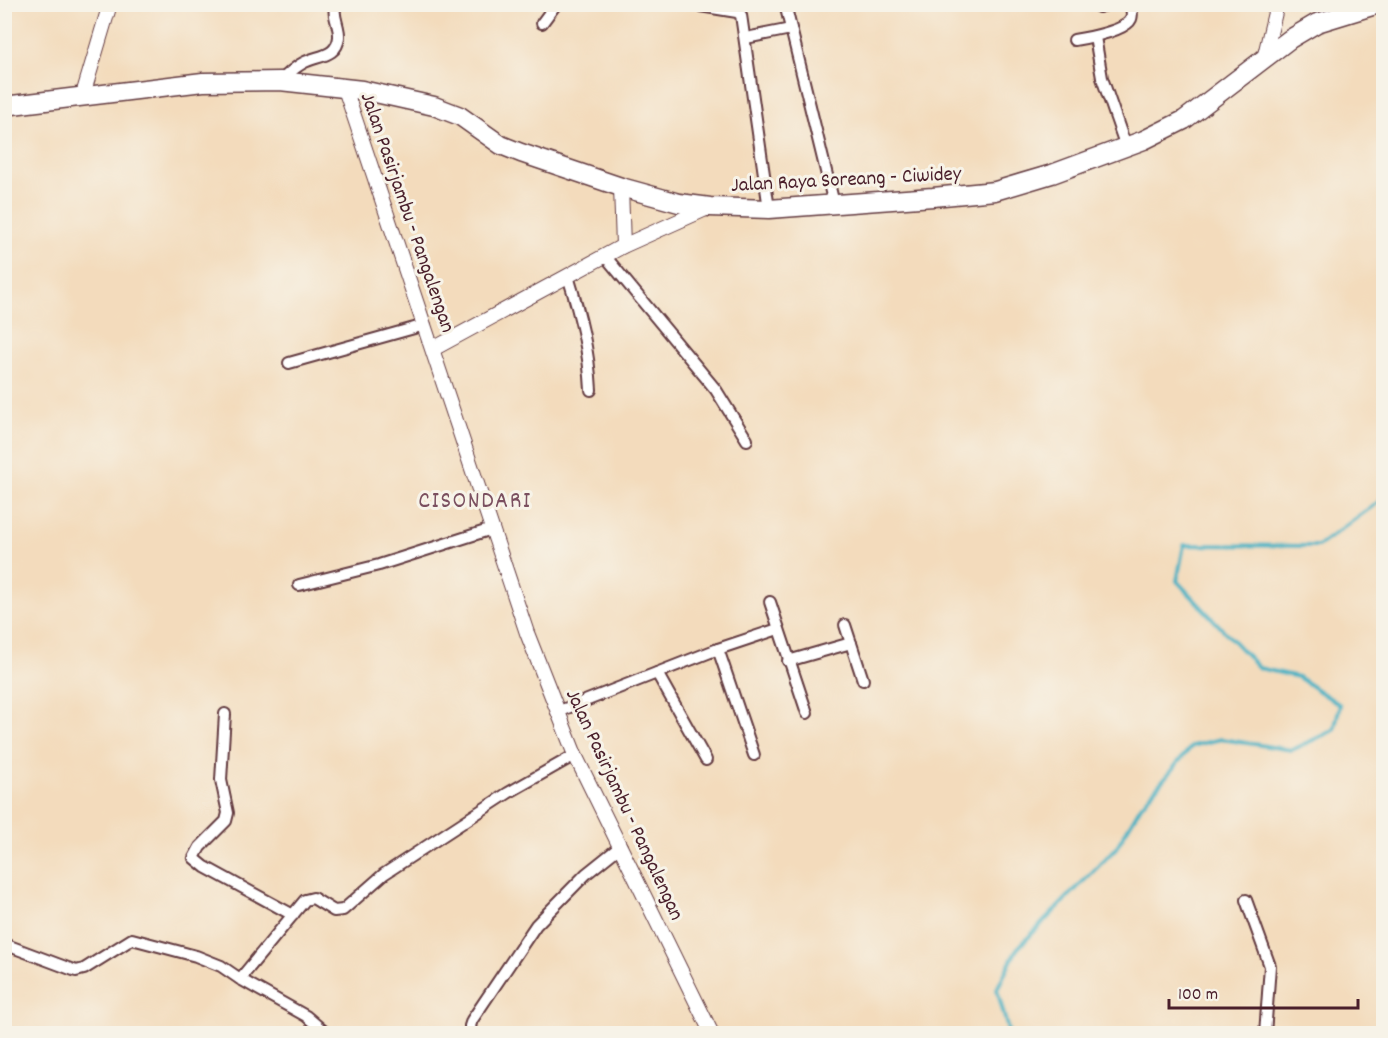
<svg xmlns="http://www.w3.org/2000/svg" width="1388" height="1038" viewBox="0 0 1388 1038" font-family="Dekko,sans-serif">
<rect width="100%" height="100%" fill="#f7f3e8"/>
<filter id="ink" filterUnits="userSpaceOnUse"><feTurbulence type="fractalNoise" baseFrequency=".0167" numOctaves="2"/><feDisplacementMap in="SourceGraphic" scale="12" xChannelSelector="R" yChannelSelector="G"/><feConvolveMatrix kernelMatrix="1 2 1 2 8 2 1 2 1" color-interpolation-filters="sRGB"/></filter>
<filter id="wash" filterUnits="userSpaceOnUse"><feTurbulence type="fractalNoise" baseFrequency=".008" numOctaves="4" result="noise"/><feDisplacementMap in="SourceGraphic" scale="24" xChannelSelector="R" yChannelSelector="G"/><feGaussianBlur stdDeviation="1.35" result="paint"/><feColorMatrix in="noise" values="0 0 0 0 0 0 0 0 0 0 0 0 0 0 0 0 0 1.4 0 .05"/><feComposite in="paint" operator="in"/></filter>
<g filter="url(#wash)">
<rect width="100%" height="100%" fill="#f3dbbc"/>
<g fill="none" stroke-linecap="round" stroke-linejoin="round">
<path stroke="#44b0c2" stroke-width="4" d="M 1009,1034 L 997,989 L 1017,949 L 1116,848 L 1141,806 L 1192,746 L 1221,739 L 1292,750 L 1334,730 L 1340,705 L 1298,677 L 1259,668 L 1177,581 L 1184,545 L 1318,546 L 1384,498"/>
</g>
</g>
<g filter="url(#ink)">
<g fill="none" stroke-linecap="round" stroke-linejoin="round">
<defs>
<g id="street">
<path d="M 785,4 L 834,204"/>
<path d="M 1094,4 L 1099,7 L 1110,4"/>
<path d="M 700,6 L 737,12 L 741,15 L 769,209"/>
<path d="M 542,23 L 556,4"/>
<path d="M 1095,37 L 1102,78 L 1126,147"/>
<path d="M 746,38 L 791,29"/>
<path d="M 1074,40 C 1086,38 1126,31 1131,19 C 1133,15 1131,9 1131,4"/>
<path d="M 280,81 C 287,75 295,67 303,63 C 317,55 337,58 339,37 C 340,26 331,14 336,4"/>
<path d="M 605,256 L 716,390 L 747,440"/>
<path d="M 568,276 C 580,315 589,350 591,390"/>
<path d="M 289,363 L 425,325"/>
<path d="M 299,585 L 379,565 L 492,529"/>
<path d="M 770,602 L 807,713"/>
<path d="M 845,625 L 863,680"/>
<path d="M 718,649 L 754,755"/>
<path d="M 788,661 L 851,643"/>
<path d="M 657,673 L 706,760"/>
<path d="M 557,712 L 718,649 L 778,629"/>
<path d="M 225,714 L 221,780 L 228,813 L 226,821 L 200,847 L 194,858 L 205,867 L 293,915"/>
<path d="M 1246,900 L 1270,966 L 1265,1034"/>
<path d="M 4,944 L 76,971 L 84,969 L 132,939 L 196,956 L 221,966 L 240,979 L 305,900 L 313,898 L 334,911 L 343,910 L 384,874 L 508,793 L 575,755"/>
<path d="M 240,979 L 306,1016 L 327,1034"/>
<path d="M 472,1034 L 470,1026 L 472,1020 L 536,925 L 586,874 L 621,846"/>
</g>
<g id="secondary">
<path d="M 1264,59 L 1277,4"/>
<path d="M 345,89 L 527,633 L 575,755 L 712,1034"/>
<path d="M 82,98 L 110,4"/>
<path d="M 621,187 L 623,246"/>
<path d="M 433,349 L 623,246 L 710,207"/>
</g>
<path id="highway" d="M 4,106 L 203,82 L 280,81 L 362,90 L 434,106 L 460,116 L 501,145 L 521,153 L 621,187 L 679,203 L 710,207 L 769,209 L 933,197 L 995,191 L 1052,174 L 1144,140 L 1184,120 L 1290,39 L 1317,23 L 1379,4"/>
</defs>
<use href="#street" stroke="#633b41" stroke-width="14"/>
<use href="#secondary" stroke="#633b41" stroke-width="16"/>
<use href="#highway" stroke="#633b41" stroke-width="21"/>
<use href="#street" stroke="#fff" stroke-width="10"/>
<use href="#secondary" stroke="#fff" stroke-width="14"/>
<use href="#highway" stroke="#fff" stroke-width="18"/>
</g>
</g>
<g text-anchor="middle" stroke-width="6" stroke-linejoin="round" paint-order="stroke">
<g font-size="21" fill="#4a1f2b" stroke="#f7f3e8">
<text transform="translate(846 178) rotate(-3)" y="7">Jalan Raya Soreang - Ciwidey</text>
<text transform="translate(409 212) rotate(71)" y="7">Jalan Pasirjambu - Pangalengan</text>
<text transform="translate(626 804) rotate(65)" y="7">Jalan Pasirjambu - Pangalengan</text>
</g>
<g font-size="24" letter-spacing="1.5" fill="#7a4f5f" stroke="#f7f3e8">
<text x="475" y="507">CISONDARI</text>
</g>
</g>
<rect width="1388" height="1038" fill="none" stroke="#f7f3e8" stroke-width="24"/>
<path d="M1169 999v9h189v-9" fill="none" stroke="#4a1f2b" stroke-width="3"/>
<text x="1178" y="999" font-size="18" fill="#4a1f2b" stroke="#f7f3e8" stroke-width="4.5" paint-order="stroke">100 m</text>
</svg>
